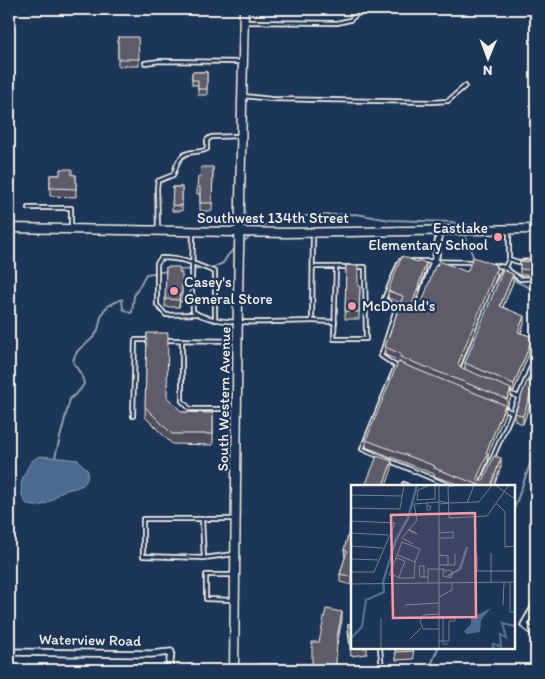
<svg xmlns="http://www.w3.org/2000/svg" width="545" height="679" viewBox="0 0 545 679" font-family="Itim,sans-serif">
<rect width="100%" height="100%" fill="#1d3557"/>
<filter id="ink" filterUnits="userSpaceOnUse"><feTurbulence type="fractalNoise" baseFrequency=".02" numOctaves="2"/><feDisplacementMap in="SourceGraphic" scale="10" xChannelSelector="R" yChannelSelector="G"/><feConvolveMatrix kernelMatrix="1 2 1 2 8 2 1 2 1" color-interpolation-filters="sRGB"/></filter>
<g filter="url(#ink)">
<path fill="#4b6b90" stroke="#8fa1b3" d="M 41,456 L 78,460 L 88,471 C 88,490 75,486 61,492 C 57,494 54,499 49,502 C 41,507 27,509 23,498 C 20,490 21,482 24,475 C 29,466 30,459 41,456 Z"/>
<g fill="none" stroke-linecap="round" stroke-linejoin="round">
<g stroke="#8fa1b3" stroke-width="2">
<path d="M 258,230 L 273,219 L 278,217 L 356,214 L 390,220 L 453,222 L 462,227"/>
<path d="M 464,233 L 474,259"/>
<path d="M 243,242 L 253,235"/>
<path d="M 210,269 L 223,263 L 228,255 L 237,247"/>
<path d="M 178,270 L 206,269"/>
<path d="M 513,279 C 520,285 528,285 534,291 L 536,289"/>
<path d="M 55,457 L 70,399 L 80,390 L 84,384 L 82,376 L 73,362 C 77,343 90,346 97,332 C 101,324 99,315 105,309 C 109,304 117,302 122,299 L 123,309 L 130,313 L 132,312 L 134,296 L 146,274 L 168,271"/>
<path d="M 514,509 L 536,447"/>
<path d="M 429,670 L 438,648"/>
</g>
<defs>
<g id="lane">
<path d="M 245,22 L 337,23 L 350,20 L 363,9"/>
<path d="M 145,63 L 160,61 L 242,62"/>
<path d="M 244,96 L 271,99 L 431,102 L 448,101 L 465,86"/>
<path d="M 28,208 L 71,208 L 71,227"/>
<path d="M 158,228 L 157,187 L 158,181 L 173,175 C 176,170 176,163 180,159 C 186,149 199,154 207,149 L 207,140 L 211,137 L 240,136"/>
<path d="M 509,231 L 509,259 L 518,262 L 536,261"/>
<path d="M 402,261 L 400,261 L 384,299 L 396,309 L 381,356 L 396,366 L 362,449 L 452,487"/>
<path d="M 412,261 L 474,262"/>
<path d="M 494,265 L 504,267 L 520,279 L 536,278"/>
<path d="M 313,267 L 349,267"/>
<path d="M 336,267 L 334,339 L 366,339 L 365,267 L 357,267"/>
<path d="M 192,278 L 193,233"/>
<path d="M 192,291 L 193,311 C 214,328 284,321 312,321 L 313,234"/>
<path d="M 196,314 L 166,315 L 157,305 L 157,263 L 161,258 C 183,258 196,264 215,272 L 215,320"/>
<path d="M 312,321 L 335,322"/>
<path d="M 165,340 L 237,341"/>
<path d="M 182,340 L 182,401 L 190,409 L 236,409"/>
<path d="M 462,370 L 494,289 L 509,259"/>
<path d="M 509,393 L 519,397 L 536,355"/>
<path d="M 502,408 L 511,412"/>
<path d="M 133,416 L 135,340 L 149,340"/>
<path d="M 404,484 L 409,487"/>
<path d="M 480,487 L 519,397"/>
<path d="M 234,519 L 143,519 L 143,556 L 204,558 L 234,554"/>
<path d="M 202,520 L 204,558"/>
<path d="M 234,600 L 206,599 L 206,575 L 234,575"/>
<path d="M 380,648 L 382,669"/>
<path d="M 355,670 L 357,667 L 382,669"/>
</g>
<g id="street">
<path d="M 416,314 L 436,256 L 440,230"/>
<path d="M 536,604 L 524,625 L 536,634"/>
<path d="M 9,652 L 151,654 L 171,652 L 169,670"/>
</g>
<g id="secondary">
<path d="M 9,228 L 287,233 L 536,229"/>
<path d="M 234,670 L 238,298 L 244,9"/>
</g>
</defs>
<use href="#lane" stroke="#f4f1e8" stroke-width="6"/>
<use href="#street" stroke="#f4f1e8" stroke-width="9"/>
<use href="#secondary" stroke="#f4f1e8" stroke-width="11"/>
<use href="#lane" stroke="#1d3557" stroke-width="2.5"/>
<use href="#street" stroke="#1d3557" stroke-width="5.5"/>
<use href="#secondary" stroke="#1d3557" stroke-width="8"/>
</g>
<g fill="#514f5b" stroke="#f4f1e8">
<path d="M 118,37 L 139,59 L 139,66 L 118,66 Z"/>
<path d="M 192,72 L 207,72 L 207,95 L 198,95 L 198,85 L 192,85 Z"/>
<path d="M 213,167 L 212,211 L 200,211 L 200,194 L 197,194 L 197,187 L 200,177 Z"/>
<path d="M 50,175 L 76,175 L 76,197 L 50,196 Z"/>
<path d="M 173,187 L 182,187 L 182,211 L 172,211 Z"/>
<path d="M 520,261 L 536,262 L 536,275 L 520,275 Z"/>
<path d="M 346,265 L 358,286 L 360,286 L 359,319 L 345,319 Z"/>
<path d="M 166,267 L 182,301 L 180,301 L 179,307 L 165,307 Z"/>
<path d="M 496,267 L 497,276 L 460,367 L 465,369 L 465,363 L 513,282 L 503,307 L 524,324 L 521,333 L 533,344 L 514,391 L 511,390 L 511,397 L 507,407 L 505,406 L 505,413 L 488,455 L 488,461 L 479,481 L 483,481 L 501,466 L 494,486 L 463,486 L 434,476 L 434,474 L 366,447 L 366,440 L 400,363 L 400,361 L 385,355 L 385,347 L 401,303 L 388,298 L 388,291 L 426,270 L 413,309 L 415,311 L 420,308 L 467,272 Z"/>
<path d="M 147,333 L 167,398 L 182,412 L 213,413 L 213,445 L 172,444 L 145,417 Z"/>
<path d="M 534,392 L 523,424 L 515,421 L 515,413 Z"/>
<path d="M 352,510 L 352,585 L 340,582 L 340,574 L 345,558 L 344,550 L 351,526 L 350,526 L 350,518 Z"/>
<path d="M 348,624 L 352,648 L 367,648 L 367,654 L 351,656 L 348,632 Z"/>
<path d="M 395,648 L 413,648 L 414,659 L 396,660 Z"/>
</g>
<g fill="#42404a" stroke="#f4f1e8">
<path d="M 426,263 L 426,270 L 412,312 L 412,305 Z"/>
<path d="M 496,265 L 496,271 L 497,268 L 497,276 L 458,372 L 458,364 Z"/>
<path d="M 513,274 L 513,282 L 500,314 L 500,306 Z"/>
<path d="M 182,281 L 182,301 L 180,301 L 179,307 L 180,294 Z"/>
<path d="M 524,316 L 524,324 L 518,339 L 518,332 Z"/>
<path d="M 533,337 L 533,344 L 514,391 L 514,384 Z"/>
<path d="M 534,384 L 534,392 L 523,424 L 523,416 Z"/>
<path d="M 511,389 L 511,397 L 507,407 L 507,399 Z"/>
<path d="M 505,405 L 505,413 L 488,455 L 488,461 L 477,486 L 477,478 L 486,453 Z"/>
<path d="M 501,458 L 501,466 L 494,486 L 491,486 Z"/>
<path d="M 392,461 L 392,469 L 386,486 L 383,486 Z"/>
<path d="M 342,612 L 342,620 L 337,645 L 337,637 Z"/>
</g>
<g fill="#5e5c6a" stroke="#f4f1e8">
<path d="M 118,37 L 138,37 L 139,59 L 118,59 Z"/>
<path d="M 192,72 L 207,72 L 207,89 L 198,89 L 198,80 L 192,80 Z"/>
<path d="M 201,167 L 213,167 L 212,203 L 200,203 L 200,187 L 197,187 L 198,177 L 200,177 Z"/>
<path d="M 60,169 L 72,169 L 72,175 L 76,175 L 76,189 L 50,188 L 50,175 L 60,175 Z"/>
<path d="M 173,187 L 182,187 L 182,206 L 172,205 Z"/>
<path d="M 402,256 L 417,262 L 418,260 L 426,263 L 412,305 L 412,309 L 415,311 L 420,308 L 435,266 L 437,266 L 439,261 L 467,272 L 473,257 L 496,265 L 495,267 L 497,268 L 458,364 L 460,367 L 511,389 L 507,399 L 400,357 L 401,354 L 385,347 L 403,296 L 388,291 Z"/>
<path d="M 520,261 L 536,262 L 536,270 L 520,269 Z"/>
<path d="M 346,265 L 358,266 L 358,286 L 360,286 L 359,312 L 345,311 Z"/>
<path d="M 166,267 L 179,267 L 180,273 L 182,273 L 182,293 L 180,294 L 179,300 L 165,299 Z"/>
<path d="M 503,270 L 513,274 L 500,306 L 524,316 L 518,332 L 533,337 L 514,384 L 465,363 Z"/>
<path d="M 147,333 L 168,333 L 167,397 L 182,412 L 213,413 L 213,434 L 172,434 L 145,407 Z"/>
<path d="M 398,362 L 505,405 L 486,453 L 488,454 L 477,478 L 478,481 L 483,481 L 494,456 L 501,458 L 491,486 L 482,486 L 434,468 L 435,466 L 366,440 Z"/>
<path d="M 527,381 L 534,384 L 523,416 L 515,413 Z"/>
<path d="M 377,456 L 392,461 L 383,486 L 365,486 Z"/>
<path d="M 352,510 L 352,519 L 350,518 Z"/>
<path d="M 352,519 L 352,577 L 340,574 L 347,551 L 344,550 Z"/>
<path d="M 326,609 L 342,612 L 337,637 L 336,665 L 339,665 L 339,670 L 258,670 L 258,664 L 312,664 L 312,642 L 319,642 Z"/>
<path d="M 352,623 L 352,648 L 355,648 L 351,648 L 348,624 Z"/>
<path d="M 395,648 L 413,648 L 414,651 L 396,652 Z"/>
</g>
</g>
<g fill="#ff9aa2" stroke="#1d3557" stroke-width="2">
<circle cx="498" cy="237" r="5"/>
<circle cx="174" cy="291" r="5"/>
<circle cx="352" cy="306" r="5"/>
</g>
<g text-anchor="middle" stroke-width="4.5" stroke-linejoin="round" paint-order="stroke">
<g font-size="15" fill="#f4f1e8" stroke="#1d3557">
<text x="273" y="223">Southwest 134th Street</text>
<text transform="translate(224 399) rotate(-89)" y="5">South Western Avenue</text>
<text transform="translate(90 640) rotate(1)" y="5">Waterview Road</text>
</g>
<g font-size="15" fill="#f4f1e8" stroke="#1d3557" text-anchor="start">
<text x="488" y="233" text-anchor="end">Eastlake<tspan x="488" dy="17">Elementary School</tspan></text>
<text x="184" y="287">Casey's<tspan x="184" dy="17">General Store</tspan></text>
<text x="362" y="311">McDonald's</text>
</g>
</g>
<g transform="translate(351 485)">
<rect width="164" height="164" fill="#1d3557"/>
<path d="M 140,123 L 130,135 L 129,147 L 115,149 L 113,146 L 120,139 L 120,133 Z" fill="#4b6b90"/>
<path fill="none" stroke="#4b6b90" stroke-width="2.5" d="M 97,91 L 109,84 L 116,62M 0,153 L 11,142 L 15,115 L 33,107 L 32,97 L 45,55 L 57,33 L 66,0M 142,163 L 142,159 L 150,161 L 149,149 L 155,152 L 151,138 L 164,141"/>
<path fill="none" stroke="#738091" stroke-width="1" d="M 79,0 L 67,5 L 66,15 L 84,14 L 84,0M 88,0 L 88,163M 106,0 L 97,2 L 98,33 L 136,31 L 158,0M 144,0 L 164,14M 0,10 L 51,11M 88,16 L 98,18 L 88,19M 76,17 L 76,25 L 79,25 L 80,21 L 76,21M 98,18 L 128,17 L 141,0M 116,18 L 123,0M 146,19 L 154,27 L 154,62 L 164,61M 0,23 L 49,24 L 53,0M 0,36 L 44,38 L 23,87 L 0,87M 57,45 L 66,49 L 58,44M 0,48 L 37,50M 88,48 L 102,47 L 102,53 L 89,53M 62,59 L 51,53 L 66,35 L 63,19 L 88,17M 0,61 L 32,63M 126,68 L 126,86 L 164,86M 140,68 L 140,97M 46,70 L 64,77M 88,70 L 97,71 L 97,80M 45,73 L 51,57 L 69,64 L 64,77 L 63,93 L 48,93 L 45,91 L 38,90 L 45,73 L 54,76 L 49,89 L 48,93 L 47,94M 0,74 L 27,75M 88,80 L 104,80 L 104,69M 92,84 L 92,91 L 100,93 L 101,86 L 95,85M 73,92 L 73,81 L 68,81 L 69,92 L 77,92M 77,97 L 77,84 L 93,84 L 95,88M 159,97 L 159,127 L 164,127M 0,99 L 164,97M 126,107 L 124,112 L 126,97M 88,112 L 101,105 L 101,98M 54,120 L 88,118M 152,120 L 153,97M 30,133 L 30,163M 88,144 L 72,144 L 69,136 L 73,130 L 88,129M 59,154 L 70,143M 88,156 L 98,156 L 98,136 L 104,136 L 104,133 L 92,133 L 92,159 L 97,159"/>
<path fill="#ff9aa2" fill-opacity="0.15" stroke="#ff9aa2" stroke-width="2.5" d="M 124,28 L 125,132 L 42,133 L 40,30 Z"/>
<rect width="164" height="164" fill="none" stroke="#f4f1e8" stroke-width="2.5"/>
</g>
<rect width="545" height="679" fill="none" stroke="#1d3557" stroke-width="30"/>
<rect x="15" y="15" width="515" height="649" fill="none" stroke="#f4f1e8" stroke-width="2" filter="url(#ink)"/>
<g transform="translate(488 58) rotate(181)" stroke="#1d3557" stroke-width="4" paint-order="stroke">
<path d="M0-4L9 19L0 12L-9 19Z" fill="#f4f1e8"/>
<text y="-8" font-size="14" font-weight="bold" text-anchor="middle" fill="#f4f1e8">N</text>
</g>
</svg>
